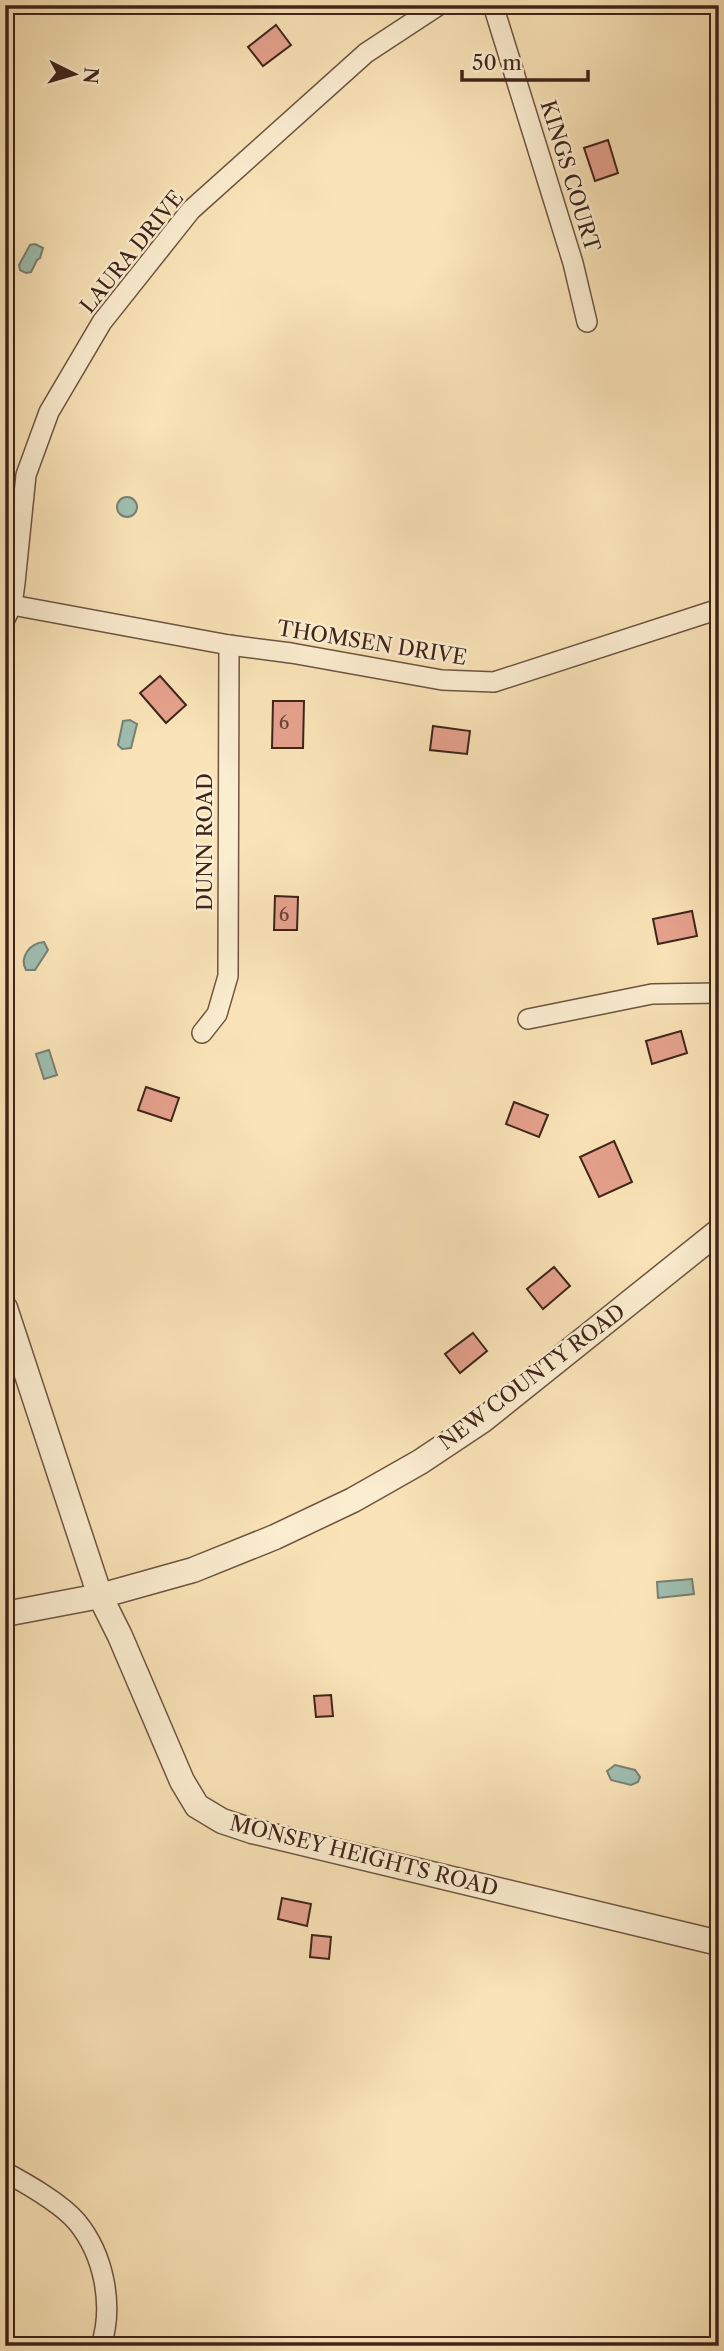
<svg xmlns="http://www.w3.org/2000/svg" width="724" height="2351" viewBox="0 0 724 2351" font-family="'Libre Caslon Text',serif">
<rect width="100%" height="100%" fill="#f9e3b7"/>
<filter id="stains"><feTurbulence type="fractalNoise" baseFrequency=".00286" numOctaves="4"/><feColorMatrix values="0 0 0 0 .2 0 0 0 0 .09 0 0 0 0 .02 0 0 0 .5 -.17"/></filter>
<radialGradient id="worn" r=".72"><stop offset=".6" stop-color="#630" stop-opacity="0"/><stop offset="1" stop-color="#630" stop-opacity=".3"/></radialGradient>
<g fill="#9ebeb0" stroke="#788074" stroke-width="2">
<path d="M 35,244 L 43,248 L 40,258 L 37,260 L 31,272 L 26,273 L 20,270 L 19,265 L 30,245 Z"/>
<circle cx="127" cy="507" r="10"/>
<path d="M 130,720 L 137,724 L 131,748 L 122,749 L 118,745 L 123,721 Z"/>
<path d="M 44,942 L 48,950 L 35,970 L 26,970 C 19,957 30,943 44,942 Z"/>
<path d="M 49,1050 L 57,1075 L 44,1079 L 36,1054 Z"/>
<path d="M 692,1579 L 694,1594 L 658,1598 L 657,1582 Z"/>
<path d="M 615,1765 L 635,1770 L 640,1777 L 638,1782 L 631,1785 L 611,1780 L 607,1771 Z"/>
</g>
<g fill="#e5a18d" stroke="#3f241a" stroke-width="2">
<path d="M 276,25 L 291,45 L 263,66 L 248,47 Z"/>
<path d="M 608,140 L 618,173 L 595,181 L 584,148 Z"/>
<path d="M 160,676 L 186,705 L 166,723 L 140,693 Z"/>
<path d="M 273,701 L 304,701 L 303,748 L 272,748 Z"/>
<path d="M 433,726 L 470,731 L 467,754 L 430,750 Z"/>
<path d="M 275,896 L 298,897 L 297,930 L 274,930 Z"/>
<path d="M 692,911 L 697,936 L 658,944 L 653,919 Z"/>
<path d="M 681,1031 L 687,1053 L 652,1064 L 646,1041 Z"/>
<path d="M 146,1087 L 179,1098 L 171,1121 L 138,1110 Z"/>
<path d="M 514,1102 L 548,1115 L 539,1137 L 506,1124 Z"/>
<path d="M 614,1141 L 632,1182 L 599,1197 L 580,1157 Z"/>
<path d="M 554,1267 L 570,1286 L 543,1309 L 527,1289 Z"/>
<path d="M 473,1333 L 487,1351 L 460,1373 L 445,1354 Z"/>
<path d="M 331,1695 L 333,1716 L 316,1717 L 314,1696 Z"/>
<path d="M 282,1898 L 311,1904 L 307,1926 L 278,1919 Z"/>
<path d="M 312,1935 L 331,1937 L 329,1959 L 310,1957 Z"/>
</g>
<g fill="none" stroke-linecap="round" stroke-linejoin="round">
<defs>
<g id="minor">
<path d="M 493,5 L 573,263 L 587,322"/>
<path d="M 12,605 L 229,645 L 291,653 L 442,680 L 494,682 L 719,609"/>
<path d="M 5,619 L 12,605 L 15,583 L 26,475 L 49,412 L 102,322 L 191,210 L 366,53 L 439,5"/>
<path d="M 528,1019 L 652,994 L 719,993"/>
<path d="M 202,1033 L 217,1014 L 228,976 L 229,645"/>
<path d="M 5,2172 C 27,2184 61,2203 77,2222 C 104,2255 114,2305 101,2346"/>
</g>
<g id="tertiary">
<path d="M 5,1308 L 100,1596 L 120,1636 L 182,1781 L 197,1806 L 222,1821 L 252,1831 L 719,1943"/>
<path d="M 5,1614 L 100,1596 L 193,1570 L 275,1537 L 353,1500 L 420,1462 L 483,1420 L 719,1231"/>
</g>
</defs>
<use href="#minor" stroke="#6e5441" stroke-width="22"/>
<use href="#tertiary" stroke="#6e5441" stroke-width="27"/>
<use href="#minor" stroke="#fbedd0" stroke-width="19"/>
<use href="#tertiary" stroke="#fbedd0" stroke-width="24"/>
</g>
<g text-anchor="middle" stroke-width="5" stroke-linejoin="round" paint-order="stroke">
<g font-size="18" fill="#684337">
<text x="284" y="729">6</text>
<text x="284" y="921">6</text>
</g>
<g font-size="21" fill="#3f241a" stroke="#fbedd0">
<text transform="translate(570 176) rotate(73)" y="7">KINGS COURT</text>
<text transform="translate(132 252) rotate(-51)" y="7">LAURA DRIVE</text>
<text transform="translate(372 643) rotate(9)" y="7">THOMSEN DRIVE</text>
<text transform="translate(205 842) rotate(-90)" y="7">DUNN ROAD</text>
<text transform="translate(532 1377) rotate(-37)" y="7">NEW COUNTY ROAD</text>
<text transform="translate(364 1856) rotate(14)" y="7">MONSEY HEIGHTS ROAD</text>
</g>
</g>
<rect width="724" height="2351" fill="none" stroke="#f9e3b7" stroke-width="28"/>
<rect x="7" y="7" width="710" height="2337" fill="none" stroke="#3f241a" stroke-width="3.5"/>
<rect x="14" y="14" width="696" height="2323" fill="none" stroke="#3f241a" stroke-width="2"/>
<g transform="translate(74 74) rotate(95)" stroke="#fbedd0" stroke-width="5" paint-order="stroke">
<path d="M0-5L12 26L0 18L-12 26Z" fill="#3f241a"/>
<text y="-10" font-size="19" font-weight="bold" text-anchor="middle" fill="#3f241a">N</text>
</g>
<path d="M462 70v10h126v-10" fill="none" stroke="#3f241a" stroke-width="3.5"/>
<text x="472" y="70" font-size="21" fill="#3f241a" stroke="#fbedd0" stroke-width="5" paint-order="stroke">50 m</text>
<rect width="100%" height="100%" filter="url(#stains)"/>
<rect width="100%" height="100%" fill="url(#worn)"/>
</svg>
